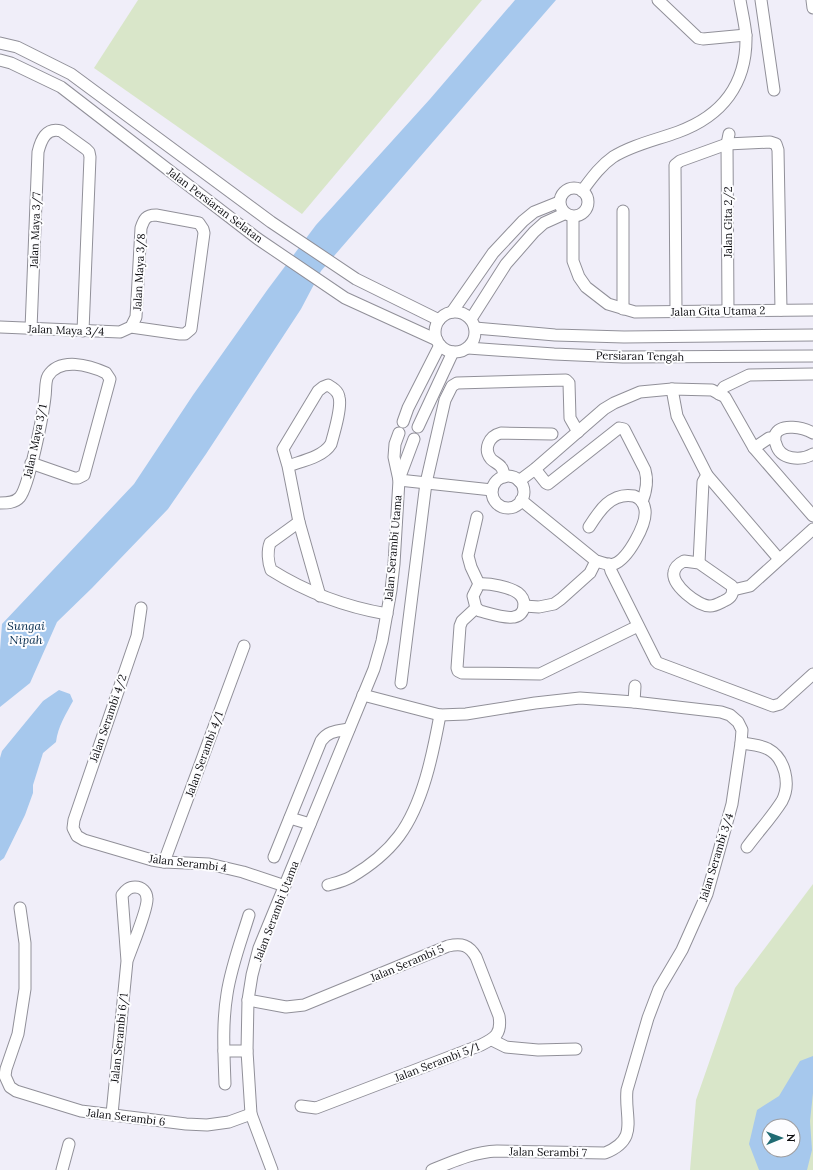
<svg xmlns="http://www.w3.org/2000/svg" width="813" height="1170" viewBox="0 0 813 1170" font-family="Lora,serif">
<rect width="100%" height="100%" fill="#f0eef9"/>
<g fill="#d9e6c9" fill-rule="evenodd">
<path d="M 138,0 L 482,0 L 302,214 L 94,68 Z"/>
<path d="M 813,884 L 813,1170 L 690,1170 L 696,1100 L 735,988 ZM 769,1126 L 793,1126 L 793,1150 L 769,1150 Z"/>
</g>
<g fill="#a6c8ed" fill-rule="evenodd">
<path d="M 515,0 L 556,0 L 321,271 L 301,309 L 206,454 L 168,509 L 92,588 L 57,622 L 30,683 L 0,707 L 0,650 L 2,624 L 134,484 L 193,395 L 268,289 L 316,225 L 430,99 Z"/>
<path d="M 59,690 L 70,694 L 73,701 C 66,714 58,726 56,742 L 43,753 L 33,785 L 33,793 L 25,815 L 4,858 L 0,861 L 0,758 L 2,751 L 43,701 Z"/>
<path d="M 813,1056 L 813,1093 L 810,1121 L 812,1150 L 807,1170 L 759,1170 L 749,1144 L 757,1110 L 779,1096 L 800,1061 ZM 769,1126 L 793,1126 L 793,1150 L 769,1150 Z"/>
</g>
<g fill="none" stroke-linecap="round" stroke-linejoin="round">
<defs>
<g id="minor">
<path d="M 658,0 L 698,38 L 703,39 L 746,35"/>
<path d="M 761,0 L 774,90"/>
<path d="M 812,0 L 813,8"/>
<path d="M 0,43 L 17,47 L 71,74 L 271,222 L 356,279 L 439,320"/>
<path d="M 0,60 L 11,63 L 61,87 L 258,239 L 345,298 L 437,340"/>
<circle cx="574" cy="202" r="14"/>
<path d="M 582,191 C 591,179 600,166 613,157 C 632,145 656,140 678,132 C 722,116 747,84 746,36 C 745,24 742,12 740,0"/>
<path d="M 623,211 L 623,309"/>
<path d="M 573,217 L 573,261 L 579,277 L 586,287 L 608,304 L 635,312 L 813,310"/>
<path d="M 676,311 L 675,165 L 680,161 L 727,144 L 770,142 L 776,144 L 778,150 L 781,310"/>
<path d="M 728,311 L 727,144 L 729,134"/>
<circle cx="455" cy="332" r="20"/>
<path d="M 452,312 L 493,253 L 523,221 L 534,212 L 559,202"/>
<path d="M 471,319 L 506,264 L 534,232 L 544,223 L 564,214"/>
<path d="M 0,327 L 120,332 L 131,327 L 136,317 L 141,228 C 144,219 146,215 156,215 L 199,223 L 203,229 L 204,233 L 191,329 L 185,334 L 180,334 L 131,327"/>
<path d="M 475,328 L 555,335 L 624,337 L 813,335"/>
<path d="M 31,329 L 38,152 C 41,140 46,127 61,131 L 86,149 L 89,152 L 90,157 L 83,331"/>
<path d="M 468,348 L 554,354 L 623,357 L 813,356"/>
<path d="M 672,389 L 677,416 L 707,475 L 779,559"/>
<path d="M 719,394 L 724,387 L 749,375 L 813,374"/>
<path d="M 403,422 L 408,408 L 440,345"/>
<path d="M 418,427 L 453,352"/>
<path d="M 813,433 C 804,428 781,422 775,435 C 774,438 775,442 776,444 C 780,460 801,461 813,454"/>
<path d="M 754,448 L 769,438 L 775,438"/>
<path d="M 288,466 C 302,461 323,457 331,444 C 334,433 342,407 339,397 C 338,391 333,388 328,385 L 323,387 L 318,391 L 283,449 L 288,466 L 299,522 L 320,596"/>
<path d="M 535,469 L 546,483 L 548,484 L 619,428 L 624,429 L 645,470 C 648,480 646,492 642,502"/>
<circle cx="508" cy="492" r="16"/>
<path d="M 504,477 C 503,474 504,470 501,467 C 499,464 494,462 491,459 C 483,449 489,436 501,433 L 552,434"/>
<path d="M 399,479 L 414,439"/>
<path d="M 399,480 L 492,490"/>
<path d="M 519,481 L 535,469 L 604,409 L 614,403 L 640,392 L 672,389 L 712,390 L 725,397 L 754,448 L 813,516"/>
<path d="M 521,500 L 596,561 C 602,562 608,566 614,564 C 628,559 647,524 645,510 C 644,503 640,498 634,496 C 611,492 599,511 589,527"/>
<path d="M 0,503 C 7,503 15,503 20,497 C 29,486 43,415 45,397 C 46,391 45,381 48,376 C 60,357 89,365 106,373 L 110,379 L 109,383 L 84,475 L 78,478 L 74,478 L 31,463"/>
<path d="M 477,517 L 468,556 L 471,567 L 479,584"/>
<path d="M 299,522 L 270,543 C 267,551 268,562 271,570 C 306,592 346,607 387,614"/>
<path d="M 684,561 L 699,563 L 732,586 C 734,594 731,598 724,601 C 720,603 715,606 710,606 C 698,606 671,585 674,572 C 675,566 680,563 684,561 Z"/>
<path d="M 699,563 L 703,482 L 707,475"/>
<path d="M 609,564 L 611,571 L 656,661 L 658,663 L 773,706 L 780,704 L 813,674"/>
<path d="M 479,584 C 489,583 510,587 518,593 C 527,600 526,615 514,617 C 506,619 488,613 480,611 L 476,608 L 473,596 Z"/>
<path d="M 733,590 L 750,586 L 813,529"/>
<path d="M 524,606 L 539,607 L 554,604 L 561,599 L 590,573 L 596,561"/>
<path d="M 141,608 L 137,636 L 74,820 L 73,828 L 77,836 L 84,840 L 152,860 L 164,862 L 209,864 L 243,872 L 285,886"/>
<path d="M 476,608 L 462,621 L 460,626 L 457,668 L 458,671 L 462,673 L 540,674 L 638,626"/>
<path d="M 401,683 L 426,483 L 445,400 L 452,386 L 457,383 L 566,380 L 569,383 L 570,418 L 578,432"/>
<path d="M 363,695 L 440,715 L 466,714 L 535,703 L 580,698 L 634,702 L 721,712 L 730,715 L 738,722 L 742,730 L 741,743 L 732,804 L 707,894 L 682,950 L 659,989 L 648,1018 L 627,1090 C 624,1118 640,1139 605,1153 L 497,1151 C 474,1152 454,1161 432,1170"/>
<path d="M 634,702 L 635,686"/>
<path d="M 741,743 C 751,744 760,745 768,749 C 785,758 791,784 782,801 C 772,817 758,832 747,847"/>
<path d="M 290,818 L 310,824"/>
<path d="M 274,857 L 321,741 C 328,731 337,731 349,729"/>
<path d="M 164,862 L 244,646"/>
<path d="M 328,885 C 335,883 344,881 351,877 C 368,867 387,852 399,836 C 423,804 433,753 440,715"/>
<path d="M 20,908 L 25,943 L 25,989 L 18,1034 L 6,1069 L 5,1076 L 10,1087 L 16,1091 L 81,1111 L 186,1124 L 207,1125 L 229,1122 L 251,1114"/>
<path d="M 248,1000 L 286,1007 L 304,1005 L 448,946 C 462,943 469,945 476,957 L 499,1016 C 502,1034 495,1038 481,1045 L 316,1108 L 301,1106"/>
<path d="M 492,1040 L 506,1047 L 538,1050 L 576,1049"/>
<path d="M 224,1051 L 247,1051"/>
<path d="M 225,1084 C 224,1054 222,1024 227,994 C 231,967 241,941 249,915"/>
<path d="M 112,1114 L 127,961 L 122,895 C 126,890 129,887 135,887 C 142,887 147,892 147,899 C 148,909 131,949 127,961"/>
<path d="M 62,1170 L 69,1144"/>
<path d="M 272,1170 L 251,1114 L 247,1051 L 248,1000 L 252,975 L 259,948 L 374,669 L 382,641 L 391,590 L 394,564 L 399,480 L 394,457 L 395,444 L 399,433"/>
</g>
</defs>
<use href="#minor" stroke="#919099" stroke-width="13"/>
<use href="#minor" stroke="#fff" stroke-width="11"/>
</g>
<g text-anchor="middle" stroke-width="4" stroke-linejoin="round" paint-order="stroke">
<g font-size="11" fill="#0e0e11" stroke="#fdfdff">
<text transform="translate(215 205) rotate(37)" y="4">Jalan Persiaran Selatan</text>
<text transform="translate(728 222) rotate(-90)" y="4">Jalan Gita 2/2</text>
<text transform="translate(35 230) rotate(-88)" y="4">Jalan Maya 3/7</text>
<text transform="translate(139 272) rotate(-87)" y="4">Jalan Maya 3/8</text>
<text transform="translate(718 311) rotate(-1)" y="4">Jalan Gita Utama 2</text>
<text transform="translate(66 330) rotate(2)" y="4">Jalan Maya 3/4</text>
<text transform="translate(640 356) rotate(1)" y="4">Persiaran Tengah</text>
<text transform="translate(35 441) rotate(-78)" y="4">Jalan Maya 3/1</text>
<text transform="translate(393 548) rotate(-85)" y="4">Jalan Serambi Utama</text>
<text transform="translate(108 718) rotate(-71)" y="4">Jalan Serambi 4/2</text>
<text transform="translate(204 754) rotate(-70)" y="4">Jalan Serambi 4/1</text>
<text transform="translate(716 857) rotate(-73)" y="4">Jalan Serambi 3/4</text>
<text transform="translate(188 863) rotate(7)" y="4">Jalan Serambi 4</text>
<text transform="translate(276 911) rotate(-69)" y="4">Jalan Serambi Utama</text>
<text transform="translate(407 963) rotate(-23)" y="4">Jalan Serambi 5</text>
<text transform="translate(119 1038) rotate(-84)" y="4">Jalan Serambi 6/1</text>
<text transform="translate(437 1062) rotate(-21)" y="4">Jalan Serambi 5/1</text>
<text transform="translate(126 1117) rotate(7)" y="4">Jalan Serambi 6</text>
<text transform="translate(548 1152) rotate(1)" y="4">Jalan Serambi 7</text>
</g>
<g font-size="12" font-style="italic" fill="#062c4e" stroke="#fdfdff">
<text x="26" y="630">Sungai<tspan x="26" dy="14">Nipah</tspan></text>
</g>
</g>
<g transform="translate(781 1138) rotate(89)"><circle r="19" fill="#fdfdff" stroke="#9d9da0"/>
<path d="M0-3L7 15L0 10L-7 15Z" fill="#206b73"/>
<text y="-6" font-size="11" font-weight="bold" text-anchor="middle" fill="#0e0e11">N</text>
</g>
</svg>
